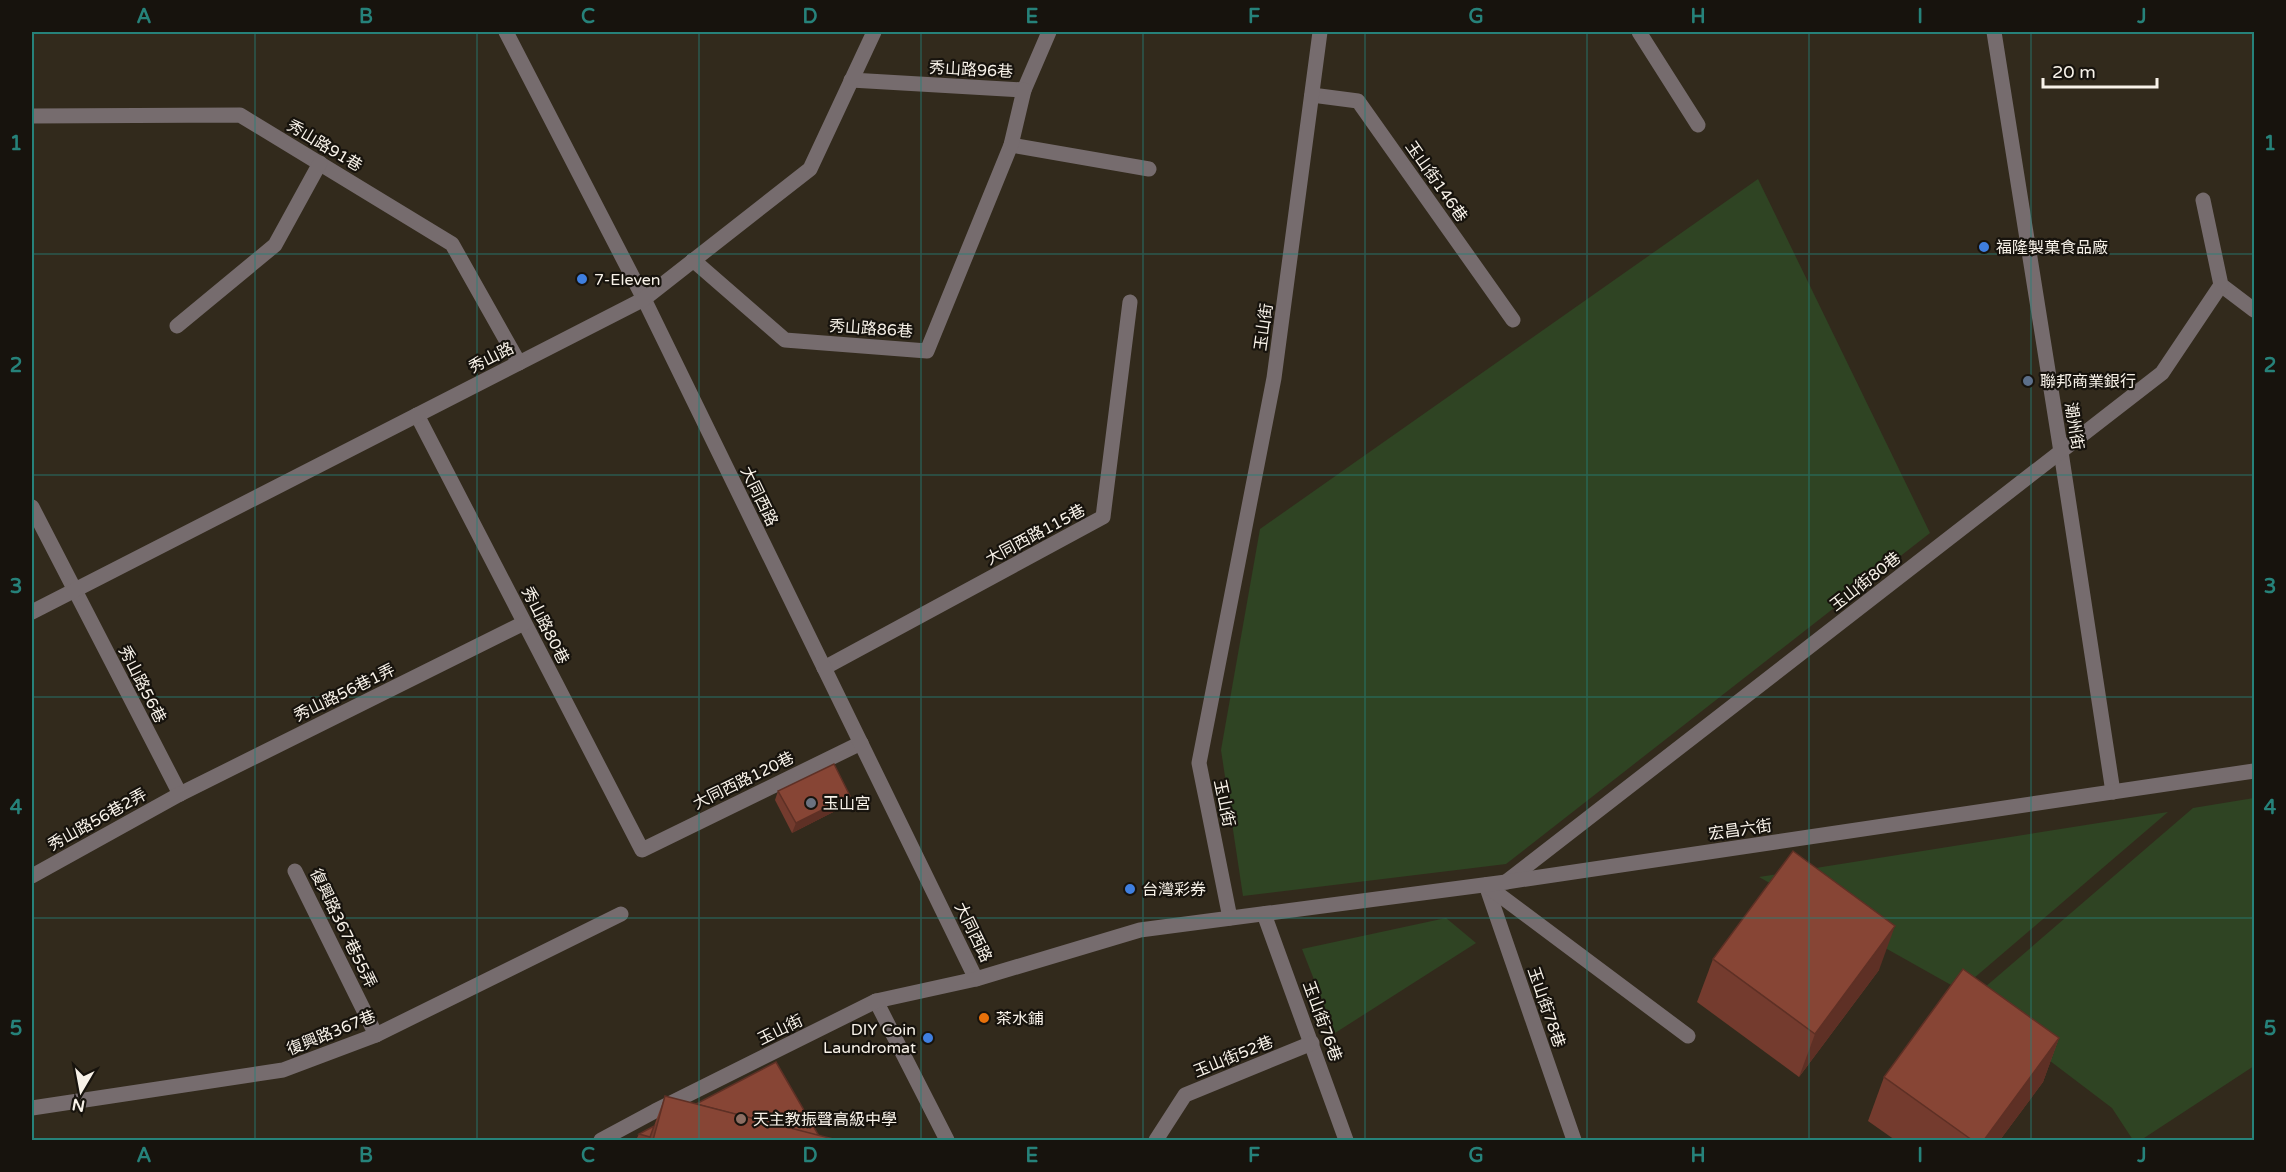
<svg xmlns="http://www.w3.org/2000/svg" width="2286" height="1172" viewBox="0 0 2286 1172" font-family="'Varela Round','Noto Sans TC',sans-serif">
<rect width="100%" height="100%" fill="#322a1c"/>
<g fill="#2f4423">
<path d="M 1758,179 L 1930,533 L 1506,864 L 1243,896 L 1221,750 L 1260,529 Z"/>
<path d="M 2254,798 L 2254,1066 L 2141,1140 L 2133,1140 L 2112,1108 L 1970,1000 L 2193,808 Z"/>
<path d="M 2168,812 L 1960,990 L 1759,877 Z"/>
<path d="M 1446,918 L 1476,943 L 1335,1033 L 1302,949 Z"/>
</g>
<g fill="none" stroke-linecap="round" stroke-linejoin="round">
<g stroke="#766c6e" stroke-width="15">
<path d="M 1639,32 L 1698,125"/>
<path d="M 1994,32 L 2061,452 L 2113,792"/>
<path d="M 851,80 L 1024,90 L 1049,32"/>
<path d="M 1312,95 L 1358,101 L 1513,320"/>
<path d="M 32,116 L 240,115 L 452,244 L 519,363"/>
<path d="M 1011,145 L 1149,169"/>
<path d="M 2203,200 L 2221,285 L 2254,310"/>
<path d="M 693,260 L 785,340 L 927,351 L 1011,145 L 1024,90"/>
<path d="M 177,326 L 275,245 L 320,163"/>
<path d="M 417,415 L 642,850 L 861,743"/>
<path d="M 32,507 L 180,794"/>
<path d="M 824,668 L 1103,517 L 1130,302"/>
<path d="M 295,871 L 376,1035"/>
<path d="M 32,876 L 180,794 L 524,623"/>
<path d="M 1506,882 L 2162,373 L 2221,285"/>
<path d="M 1486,885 L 1574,1140"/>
<path d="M 1486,885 L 1688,1036"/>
<path d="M 1264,914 L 1346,1140"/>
<path d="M 876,1001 L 947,1140"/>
<path d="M 32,1108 L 283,1070 L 376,1035 L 621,914"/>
<path d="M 1156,1140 L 1185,1095 L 1312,1043"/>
</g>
<g stroke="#766c6e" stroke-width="15">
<path d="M 506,32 L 644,299 L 976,979"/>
<path d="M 32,612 L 644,299 L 810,169 L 874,32"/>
<path d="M 1230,918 L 1199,763 L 1274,378 L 1320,32"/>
<path d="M 601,1140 L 655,1111 L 876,1001 L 976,979 L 1140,930 L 1506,882 L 2254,771"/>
</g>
</g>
<g fill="#743b2e">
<path d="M 778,791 L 847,805 L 792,833 L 775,800 Z"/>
<path d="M 1713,959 L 1879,970 L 1799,1077 L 1697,1002 Z"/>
<path d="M 2059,1038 L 2043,1082 L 2000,1140 L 1895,1140 L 1868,1121 L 1884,1077 Z"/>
<path d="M 665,1096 L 819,1136 L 837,1140 L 636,1140 L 639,1134 L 654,1126 Z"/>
</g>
<g fill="#5e3025">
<path d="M 850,796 L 847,805 L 792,833 L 796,823 Z"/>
<path d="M 1895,926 L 1879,970 L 1799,1077 L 1815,1034 Z"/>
<path d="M 2059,1038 L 2043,1082 L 2000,1140 L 1984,1140 Z"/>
</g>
<g fill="#874535" stroke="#5e3025" stroke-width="1.5">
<path d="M 834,764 L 850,796 L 796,823 L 778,791 Z"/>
<path d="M 1793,851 L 1895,926 L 1815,1034 L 1713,959 Z"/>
<path d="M 1963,969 L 2059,1038 L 1984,1140 L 1972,1140 L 1884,1077 Z"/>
<path d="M 776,1062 L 819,1136 L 696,1104 Z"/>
<path d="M 665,1096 L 837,1140 L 653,1140 Z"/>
<path d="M 654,1126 L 650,1137 L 639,1134 Z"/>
</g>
<path fill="none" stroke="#26827a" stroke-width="1.5" stroke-opacity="0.55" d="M 255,32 L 255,1140M 477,32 L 477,1140M 699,32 L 699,1140M 921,32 L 921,1140M 1143,32 L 1143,1140M 1365,32 L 1365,1140M 1587,32 L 1587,1140M 1809,32 L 1809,1140M 2031,32 L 2031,1140M 32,254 L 2254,254M 32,475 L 2254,475M 32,697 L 2254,697M 32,918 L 2254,918"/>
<g fill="#3f7fe0" stroke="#17130d" stroke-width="2">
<circle cx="1984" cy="247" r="6"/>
<circle cx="582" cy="279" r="6"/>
<circle cx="1130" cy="889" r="6"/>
<circle cx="928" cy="1038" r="6"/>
</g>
<circle fill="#5c6f8a" stroke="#17130d" stroke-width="2" cx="2028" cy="381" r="6"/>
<circle fill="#6b7280" stroke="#17130d" stroke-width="2" cx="811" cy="803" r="6"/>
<circle fill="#e8710a" stroke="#17130d" stroke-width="2" cx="984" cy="1018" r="6"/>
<circle fill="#8d6e63" stroke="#17130d" stroke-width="2" cx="741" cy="1119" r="6"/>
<g text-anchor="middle" stroke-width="4.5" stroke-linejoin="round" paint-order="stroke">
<g font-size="16" fill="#f8f2e9" stroke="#17130d">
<text transform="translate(971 69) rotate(3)" y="6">秀山路96巷</text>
<text transform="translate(325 145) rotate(31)" y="6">秀山路91巷</text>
<text transform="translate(1437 181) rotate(55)" y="6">玉山街146巷</text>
<text transform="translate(1263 327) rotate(-82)" y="6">玉山街</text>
<text transform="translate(871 328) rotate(4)" y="6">秀山路86巷</text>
<text transform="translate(491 357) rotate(-27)" y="6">秀山路</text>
<text transform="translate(2075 426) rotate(81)" y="6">潮州街</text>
<text transform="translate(760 496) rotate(64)" y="6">大同西路</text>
<text transform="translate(1035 534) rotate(-28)" y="6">大同西路115巷</text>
<text transform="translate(1865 581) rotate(-38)" y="6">玉山街80巷</text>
<text transform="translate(546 625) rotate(63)" y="6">秀山路80巷</text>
<text transform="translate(143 684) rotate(63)" y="6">秀山路56巷</text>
<text transform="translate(344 692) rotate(-26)" y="6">秀山路56巷1弄</text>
<text transform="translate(743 780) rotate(-26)" y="6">大同西路120巷</text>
<text transform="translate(1225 803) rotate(78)" y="6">玉山街</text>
<text transform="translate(97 819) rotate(-29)" y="6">秀山路56巷2弄</text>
<text transform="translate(1740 829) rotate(-8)" y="6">宏昌六街</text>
<text transform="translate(344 928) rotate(64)" y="6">復興路367巷55弄</text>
<text transform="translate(974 932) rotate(64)" y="6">大同西路</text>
<text transform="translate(1547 1007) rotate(71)" y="6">玉山街78巷</text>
<text transform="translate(1323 1021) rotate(70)" y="6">玉山街76巷</text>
<text transform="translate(780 1029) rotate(-26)" y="6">玉山街</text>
<text transform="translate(331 1032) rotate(-22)" y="6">復興路367巷</text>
<text transform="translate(1233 1056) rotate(-22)" y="6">玉山街52巷</text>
</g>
<g font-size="16" fill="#f8f2e9" stroke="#17130d" text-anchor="start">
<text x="1996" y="253">福隆製菓食品廠</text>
<text x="594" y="285">7-Eleven</text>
<text x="2040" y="387">聯邦商業銀行</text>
<text x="823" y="809">玉山宮</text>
<text x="1142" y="895">台灣彩券</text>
<text x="996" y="1024">茶水鋪</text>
<text x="916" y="1035" text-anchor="end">DIY Coin<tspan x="916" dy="18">Laundromat</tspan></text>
<text x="753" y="1125">天主教振聲高級中學</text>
</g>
</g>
<rect width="2286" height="1172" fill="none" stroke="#17130d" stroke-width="66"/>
<g transform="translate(81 1091) rotate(190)" stroke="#17130d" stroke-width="4.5" paint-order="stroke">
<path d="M0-4.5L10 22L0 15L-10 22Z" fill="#f8f2e9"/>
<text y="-9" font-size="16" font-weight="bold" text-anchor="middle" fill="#f8f2e9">N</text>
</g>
<path d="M2043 78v9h114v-9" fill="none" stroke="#f8f2e9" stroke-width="3"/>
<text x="2052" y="78" font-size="18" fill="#f8f2e9" stroke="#17130d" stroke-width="4.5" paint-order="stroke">20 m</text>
<rect x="33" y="33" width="2220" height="1106" fill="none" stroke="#26827a" stroke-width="2"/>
<g font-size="20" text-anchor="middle" font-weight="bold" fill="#26827a">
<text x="144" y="23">A</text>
<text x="366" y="23">B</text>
<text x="588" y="23">C</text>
<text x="810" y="23">D</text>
<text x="1032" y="23">E</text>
<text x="1254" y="23">F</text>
<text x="1476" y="23">G</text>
<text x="1698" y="23">H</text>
<text x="1920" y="23">I</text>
<text x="2142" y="23">J</text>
<text x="16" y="150">1</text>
<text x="2270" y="150">1</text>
<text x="16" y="372">2</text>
<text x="2270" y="372">2</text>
<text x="16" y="593">3</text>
<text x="2270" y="593">3</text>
<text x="16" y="814">4</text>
<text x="2270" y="814">4</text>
<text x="16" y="1035">5</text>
<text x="2270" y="1035">5</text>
<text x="144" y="1162">A</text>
<text x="366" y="1162">B</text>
<text x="588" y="1162">C</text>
<text x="810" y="1162">D</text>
<text x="1032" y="1162">E</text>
<text x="1254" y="1162">F</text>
<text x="1476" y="1162">G</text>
<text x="1698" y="1162">H</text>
<text x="1920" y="1162">I</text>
<text x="2142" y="1162">J</text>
</g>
</svg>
